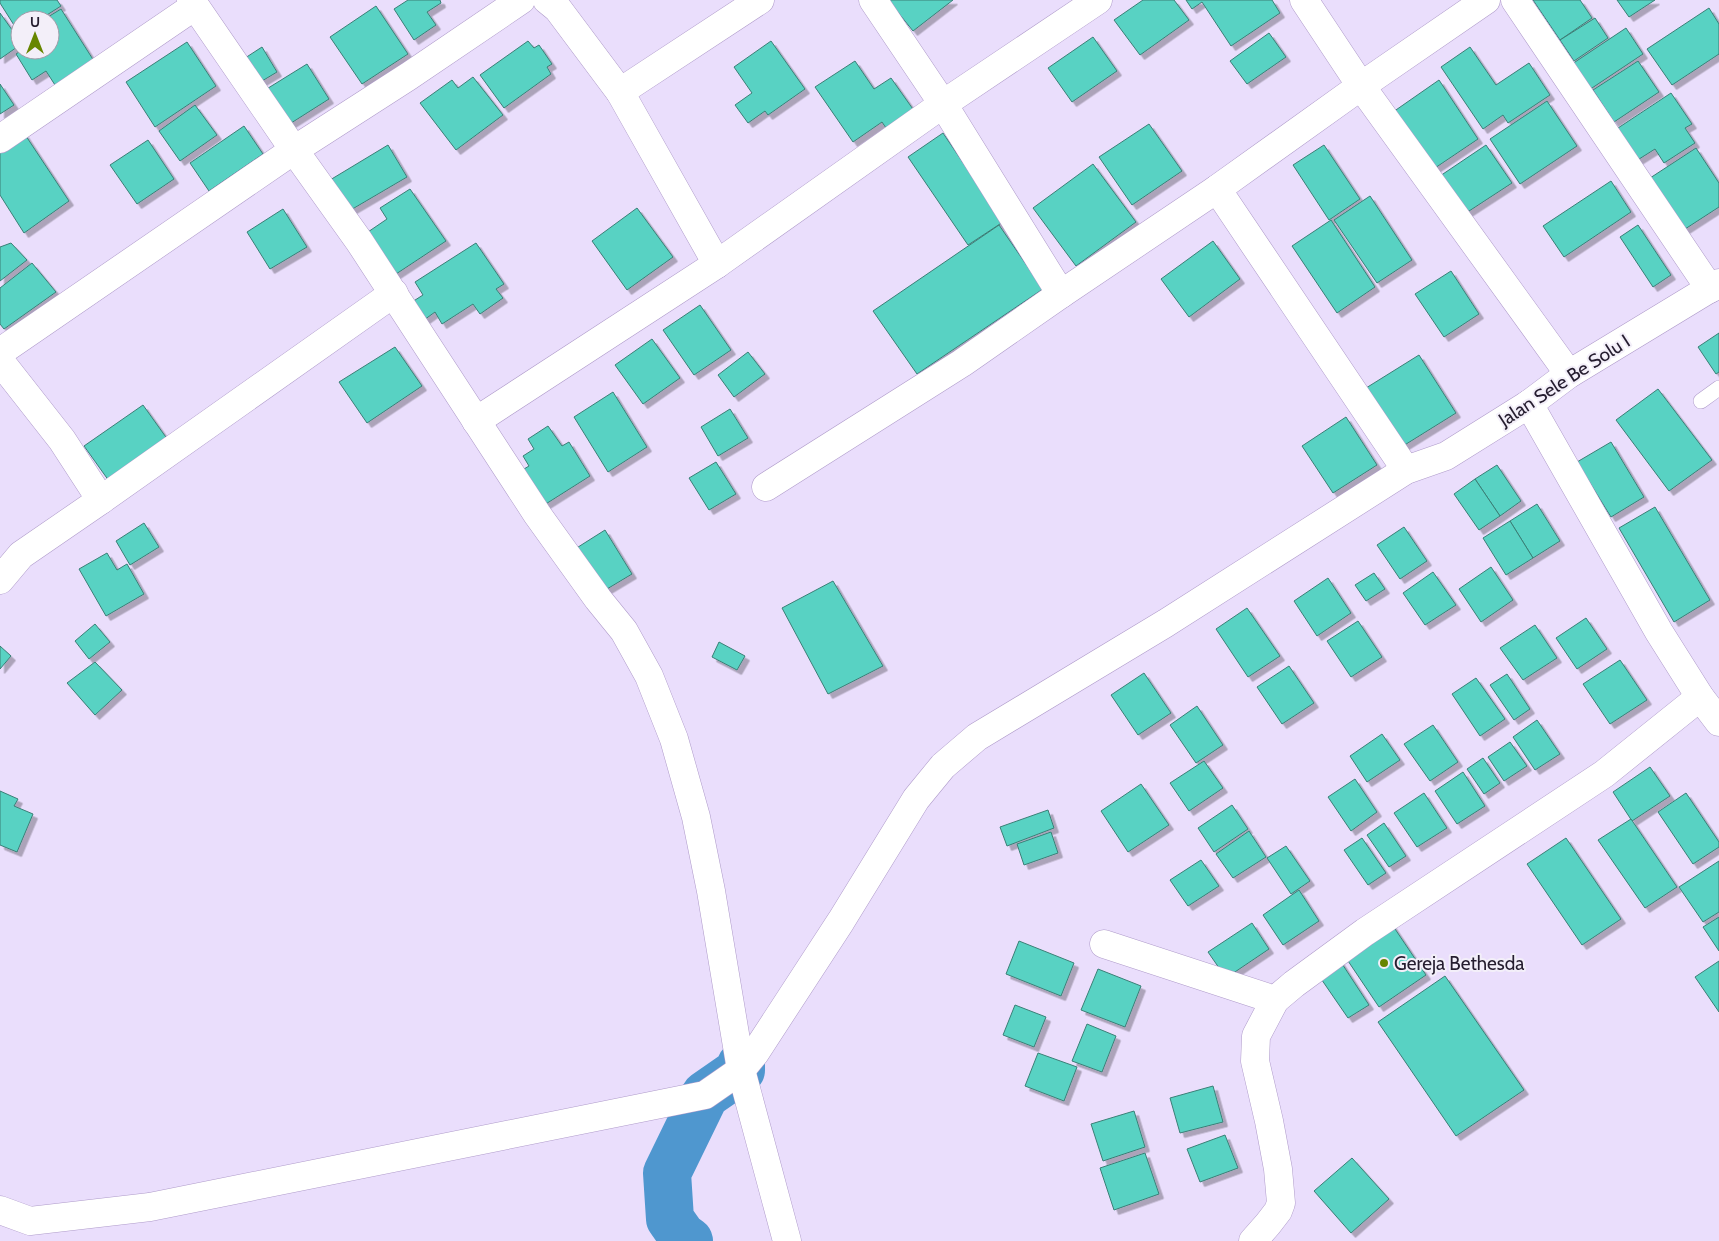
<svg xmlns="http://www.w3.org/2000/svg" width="1719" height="1241" viewBox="0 0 1719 1241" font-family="Cabin,sans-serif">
<defs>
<filter id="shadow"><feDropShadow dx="4.5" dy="4.5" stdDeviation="0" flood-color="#0004"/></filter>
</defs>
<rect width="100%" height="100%" fill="#eadefc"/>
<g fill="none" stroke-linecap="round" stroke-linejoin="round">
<path stroke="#4f97cf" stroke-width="48" d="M 689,1241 L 682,1236 L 670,1219 L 667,1173 L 705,1095 L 741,1070 L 741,1065"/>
</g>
<g fill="#58d2c3" stroke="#3a7f76" filter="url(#shadow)">
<path d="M 0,0 L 57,0 L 61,6 L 39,20 L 20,20 L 19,33 L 0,3 Z"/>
<path d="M 408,0 L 440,0 L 441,3 L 427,12 L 436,25 L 414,40 L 394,9 Z"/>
<path d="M 888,0 L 953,0 L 913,31 Z"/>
<path d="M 1143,0 L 1174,0 L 1189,20 L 1140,55 L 1114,20 Z"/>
<path d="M 1186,0 L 1272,0 L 1280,13 L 1231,46 L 1202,2 L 1192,9 Z"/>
<path d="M 1533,0 L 1580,0 L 1592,18 L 1560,40 Z"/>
<path d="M 1617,0 L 1655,0 L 1629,17 Z"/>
<path d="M 376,6 L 408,54 L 362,84 L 330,37 Z"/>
<path d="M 1709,8 L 1719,24 L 1719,54 L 1672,85 L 1647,49 Z"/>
<path d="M 61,9 L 94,61 L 55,85 L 46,71 L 32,80 L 16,54 L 22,50 L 50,50 L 50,20 L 43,20 Z"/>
<path d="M 0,13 L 20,41 L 20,45 L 0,59 Z"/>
<path d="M 1595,18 L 1608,38 L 1574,61 L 1560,40 Z"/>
<path d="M 1626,28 L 1643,54 L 1586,92 L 1569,66 Z"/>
<path d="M 1269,33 L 1286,57 L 1247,84 L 1230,61 Z"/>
<path d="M 1093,37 L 1117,71 L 1072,102 L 1048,68 Z"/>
<path d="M 528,41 L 534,48 L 539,45 L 552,64 L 547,67 L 551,74 L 504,108 L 480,75 Z"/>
<path d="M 771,41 L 805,89 L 768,115 L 765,111 L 748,123 L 735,105 L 752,93 L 734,67 Z"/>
<path d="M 187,42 L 216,86 L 155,127 L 126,82 Z"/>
<path d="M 262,47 L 277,72 L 257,84 L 242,60 Z"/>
<path d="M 1470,47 L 1496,85 L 1529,63 L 1550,95 L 1508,123 L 1503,115 L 1483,129 L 1441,67 Z"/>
<path d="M 855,61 L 874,89 L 891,78 L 915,112 L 888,131 L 882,122 L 853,142 L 815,87 Z"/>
<path d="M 1638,61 L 1659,92 L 1614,122 L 1593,90 Z"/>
<path d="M 307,64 L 329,99 L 288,125 L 265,90 Z"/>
<path d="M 473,77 L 503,115 L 456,150 L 420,103 L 452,80 L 458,88 Z"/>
<path d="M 1439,80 L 1478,139 L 1432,170 L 1393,112 Z"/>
<path d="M 0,84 L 14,105 L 0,114 Z"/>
<path d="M 1671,93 L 1692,124 L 1685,128 L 1695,143 L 1664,163 L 1655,149 L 1636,161 L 1615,130 Z"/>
<path d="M 1547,101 L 1577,146 L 1520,184 L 1490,139 Z"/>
<path d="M 195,105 L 217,135 L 180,161 L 159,131 Z"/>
<path d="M 1149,124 L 1182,171 L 1132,205 L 1099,157 Z"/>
<path d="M 244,126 L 263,154 L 209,191 L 190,163 Z"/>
<path d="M 24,133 L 69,201 L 24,233 L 0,195 L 0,151 Z"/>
<path d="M 943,133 L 1003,222 L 968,245 L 908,157 Z"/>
<path d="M 148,140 L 174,179 L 137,204 L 110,165 Z"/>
<path d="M 388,145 L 407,177 L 349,211 L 330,180 Z"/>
<path d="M 1324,145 L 1360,199 L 1329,220 L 1293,165 Z"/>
<path d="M 1486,145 L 1512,183 L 1466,213 L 1440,176 Z"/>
<path d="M 1696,148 L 1719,183 L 1719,207 L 1682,231 L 1647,180 Z"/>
<path d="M 1093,164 L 1136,222 L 1076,266 L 1033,208 Z"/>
<path d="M 1611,181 L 1631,212 L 1564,257 L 1543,226 Z"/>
<path d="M 410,189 L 446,241 L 393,276 L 365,234 L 387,219 L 380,208 Z"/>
<path d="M 1370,196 L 1412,260 L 1377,283 L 1334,220 Z"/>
<path d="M 637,208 L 673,257 L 627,290 L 592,241 Z"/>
<path d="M 283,209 L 307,247 L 270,269 L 247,232 Z"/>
<path d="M 1331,220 L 1375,287 L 1337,313 L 1292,246 Z"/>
<path d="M 999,225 L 1043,289 L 917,374 L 873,311 Z"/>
<path d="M 1638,225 L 1671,275 L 1653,287 L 1620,237 Z"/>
<path d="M 1213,241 L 1240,279 L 1189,317 L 1161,279 Z"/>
<path d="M 11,243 L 27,260 L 0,281 L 0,247 Z"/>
<path d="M 476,243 L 504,284 L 496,289 L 503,298 L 480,314 L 473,304 L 442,324 L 435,312 L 424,320 L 412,302 L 423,295 L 415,282 Z"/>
<path d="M 32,263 L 56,292 L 4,329 L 0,324 L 0,288 Z"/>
<path d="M 1451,271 L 1479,314 L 1444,337 L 1415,294 Z"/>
<path d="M 700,305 L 731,350 L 694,375 L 663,330 Z"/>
<path d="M 1719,333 L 1719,372 L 1716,374 L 1698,347 Z"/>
<path d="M 652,339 L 680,378 L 643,404 L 615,365 Z"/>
<path d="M 395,347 L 422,386 L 367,423 L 339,382 Z"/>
<path d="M 748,352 L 765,374 L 734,397 L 718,375 Z"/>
<path d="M 1419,355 L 1456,413 L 1395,451 L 1358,393 Z"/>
<path d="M 1658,389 L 1712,460 L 1669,491 L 1616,420 Z"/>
<path d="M 613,392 L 647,447 L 608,472 L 574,417 Z"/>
<path d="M 143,405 L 168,440 L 109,481 L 84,446 Z"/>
<path d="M 730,409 L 748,438 L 718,456 L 701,427 Z"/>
<path d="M 1346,417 L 1377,465 L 1333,493 L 1302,446 Z"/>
<path d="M 548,426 L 562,446 L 569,442 L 590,476 L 541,507 L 519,472 L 529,466 L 523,456 L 534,449 L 528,439 Z"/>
<path d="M 1611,442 L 1644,497 L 1611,517 L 1577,462 Z"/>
<path d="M 716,462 L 736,494 L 709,510 L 689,478 Z"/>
<path d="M 1497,465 L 1521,501 L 1500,516 L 1475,479 Z"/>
<path d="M 1475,479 L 1500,516 L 1479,530 L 1454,494 Z"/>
<path d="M 1537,504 L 1560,541 L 1533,558 L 1510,521 Z"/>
<path d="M 1655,507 L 1710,600 L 1674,622 L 1619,528 Z"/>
<path d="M 1510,521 L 1533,558 L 1506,575 L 1483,538 Z"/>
<path d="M 144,523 L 159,547 L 130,565 L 116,541 Z"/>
<path d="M 1404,527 L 1427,561 L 1400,579 L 1377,545 Z"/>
<path d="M 605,530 L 632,574 L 602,592 L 575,549 Z"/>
<path d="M 107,553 L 117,570 L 127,564 L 144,594 L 106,616 L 79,569 Z"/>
<path d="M 1491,567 L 1513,600 L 1481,622 L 1459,589 Z"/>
<path d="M 1433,572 L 1456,605 L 1425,625 L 1403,593 Z"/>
<path d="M 1374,573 L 1385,589 L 1366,601 L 1355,585 Z"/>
<path d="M 1328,578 L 1351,613 L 1317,636 L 1294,601 Z"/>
<path d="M 833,581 L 883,666 L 828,694 L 782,608 Z"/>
<path d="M 1247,608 L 1280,656 L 1248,677 L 1216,629 Z"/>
<path d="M 1586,618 L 1607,649 L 1577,669 L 1556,638 Z"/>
<path d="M 1358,621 L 1382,657 L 1351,677 L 1327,641 Z"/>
<path d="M 95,624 L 110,642 L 89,659 L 75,641 Z"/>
<path d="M 1535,625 L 1557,658 L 1523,680 L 1500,648 Z"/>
<path d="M 719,642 L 745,656 L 737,670 L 712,657 Z"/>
<path d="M 0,646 L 11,656 L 0,669 Z"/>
<path d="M 1620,660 L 1647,700 L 1610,724 L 1583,684 Z"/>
<path d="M 95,662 L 122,690 L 95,715 L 67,683 Z"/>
<path d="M 1289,666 L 1314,703 L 1282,724 L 1257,687 Z"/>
<path d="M 1144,673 L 1171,713 L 1138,735 L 1111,695 Z"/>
<path d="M 1507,674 L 1530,709 L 1514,720 L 1490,685 Z"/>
<path d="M 1476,678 L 1505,719 L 1480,736 L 1452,694 Z"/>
<path d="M 1197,706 L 1223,745 L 1196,763 L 1170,725 Z"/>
<path d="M 1537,720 L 1560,754 L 1535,770 L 1513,737 Z"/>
<path d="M 1433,725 L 1458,762 L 1430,781 L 1404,744 Z"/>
<path d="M 1382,734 L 1400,760 L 1367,782 L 1350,756 Z"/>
<path d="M 1510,742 L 1527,766 L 1504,781 L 1488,757 Z"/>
<path d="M 1483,758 L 1500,783 L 1484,794 L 1467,769 Z"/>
<path d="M 1204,761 L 1223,788 L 1189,811 L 1170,783 Z"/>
<path d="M 1650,767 L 1670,796 L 1632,821 L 1613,792 Z"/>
<path d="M 1463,772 L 1485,806 L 1457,824 L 1435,791 Z"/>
<path d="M 1355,779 L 1377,812 L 1351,831 L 1328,797 Z"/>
<path d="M 1141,784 L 1169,825 L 1128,852 L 1101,811 Z"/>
<path d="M 0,791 L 18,799 L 14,806 L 33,814 L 17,852 L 0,845 Z"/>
<path d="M 1424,793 L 1447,828 L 1417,847 L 1394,813 Z"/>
<path d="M 1686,793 L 1719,842 L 1719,847 L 1693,864 L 1658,812 Z"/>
<path d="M 1232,805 L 1248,829 L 1214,852 L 1198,828 Z"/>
<path d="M 1048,810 L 1054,828 L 1007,846 L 1000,827 Z"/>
<path d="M 1631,819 L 1677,887 L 1645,908 L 1598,840 Z"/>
<path d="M 1384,823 L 1406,856 L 1389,867 L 1367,835 Z"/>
<path d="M 1249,831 L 1266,857 L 1233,878 L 1216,854 Z"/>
<path d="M 1051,832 L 1058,853 L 1024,865 L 1017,844 Z"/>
<path d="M 1362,838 L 1386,873 L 1368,885 L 1344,850 Z"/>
<path d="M 1566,838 L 1621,919 L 1582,945 L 1527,864 Z"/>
<path d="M 1286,846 L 1310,881 L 1291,894 L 1267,858 Z"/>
<path d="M 1201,860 L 1219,886 L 1188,906 L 1170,880 Z"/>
<path d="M 1719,861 L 1719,912 L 1703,922 L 1679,887 Z"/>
<path d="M 1299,890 L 1319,921 L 1283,945 L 1263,915 Z"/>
<path d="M 1719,917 L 1719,951 L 1703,927 Z"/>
<path d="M 1389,920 L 1426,975 L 1379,1007 L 1342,952 Z"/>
<path d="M 1252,923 L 1269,949 L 1226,978 L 1208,952 Z"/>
<path d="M 1019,941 L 1074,963 L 1061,996 L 1006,974 Z"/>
<path d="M 1337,956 L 1369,1005 L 1348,1018 L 1315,970 Z"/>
<path d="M 1719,961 L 1719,1012 L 1695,977 Z"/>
<path d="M 1098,969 L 1141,986 L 1125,1027 L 1081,1010 Z"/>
<path d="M 1445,976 L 1524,1090 L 1456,1136 L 1378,1022 Z"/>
<path d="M 1015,1005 L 1046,1017 L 1034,1047 L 1003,1035 Z"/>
<path d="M 1087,1024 L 1116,1036 L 1102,1072 L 1072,1061 Z"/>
<path d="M 1038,1053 L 1077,1067 L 1064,1101 L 1025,1086 Z"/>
<path d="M 1213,1086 L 1223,1122 L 1180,1133 L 1170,1098 Z"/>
<path d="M 1134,1111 L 1145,1147 L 1103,1161 L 1091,1124 Z"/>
<path d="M 1225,1135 L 1238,1168 L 1200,1182 L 1187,1149 Z"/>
<path d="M 1145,1153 L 1159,1194 L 1114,1210 L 1100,1168 Z"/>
<path d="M 1352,1158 L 1389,1199 L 1351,1233 L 1314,1191 Z"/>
</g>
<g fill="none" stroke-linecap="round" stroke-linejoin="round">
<defs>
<path id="service" d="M 1701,401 L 1719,388"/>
<g id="minor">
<path d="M 191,0 L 294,150 L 359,241 L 537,514 L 598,599 L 624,631 L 649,676 L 674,739 L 696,817 L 711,891 L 741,1070 L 787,1241"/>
<path d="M 547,0 L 558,9 L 620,92 L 717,264"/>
<path d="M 873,0 L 943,104 L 1061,294"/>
<path d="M 1304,0 L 1361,86 L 1569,374"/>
<path d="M 1515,0 L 1710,289"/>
<path d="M 620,92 L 760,0"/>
<path d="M 0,139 L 195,6"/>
<path d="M 1217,189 L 1406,470"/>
<path d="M 0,352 L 294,150 L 409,76 L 521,0"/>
<path d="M 0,361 L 62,440 L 101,500 L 21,555 L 0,580"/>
<path d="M 1529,404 L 1659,632 L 1700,697 L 1719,722"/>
<path d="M 476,421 L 717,264 L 943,104 L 1098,0"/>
<path d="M 766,487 L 962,363 L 1061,294 L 1217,189 L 1361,86 L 1486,0"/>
<path d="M 101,500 L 394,293"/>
<path d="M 1104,944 L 1275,1000"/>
<path d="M 0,1210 L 30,1221 L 150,1207 L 705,1095 L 741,1070 L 755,1053 L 841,921 L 916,799 L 943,766 L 977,737 L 1166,623 L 1406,470 L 1446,456 L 1529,404 L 1569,374 L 1719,283"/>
<path d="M 1253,1241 L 1268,1224 L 1278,1211 L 1281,1203 L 1278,1169 L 1269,1121 L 1255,1061 L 1256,1036 L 1275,1000 L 1294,984 L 1365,932 L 1604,774 L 1700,697"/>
</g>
</defs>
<use href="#service" stroke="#af9bca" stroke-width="16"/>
<use href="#minor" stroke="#af9bca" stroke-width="29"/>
<use href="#service" stroke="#fff" stroke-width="15"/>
<use href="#minor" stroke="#fff" stroke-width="28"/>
</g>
<circle fill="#678600" stroke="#f3eff9" stroke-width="2" cx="1384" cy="963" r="5"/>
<g text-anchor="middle" stroke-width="4" stroke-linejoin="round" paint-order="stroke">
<g font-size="19" fill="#251d2f" stroke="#f3eff9">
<text transform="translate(1564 380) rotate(-33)" y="7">Jalan Sele Be Solu I</text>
</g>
<g font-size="19" fill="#251d2f" stroke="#f3eff9" text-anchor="start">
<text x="1394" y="970">Gereja Bethesda</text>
</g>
</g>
<g transform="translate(35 35)"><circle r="24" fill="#f3eff9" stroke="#a19ba8"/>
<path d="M0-4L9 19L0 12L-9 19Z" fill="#678600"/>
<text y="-8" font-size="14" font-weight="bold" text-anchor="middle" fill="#251d2f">U</text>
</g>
</svg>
